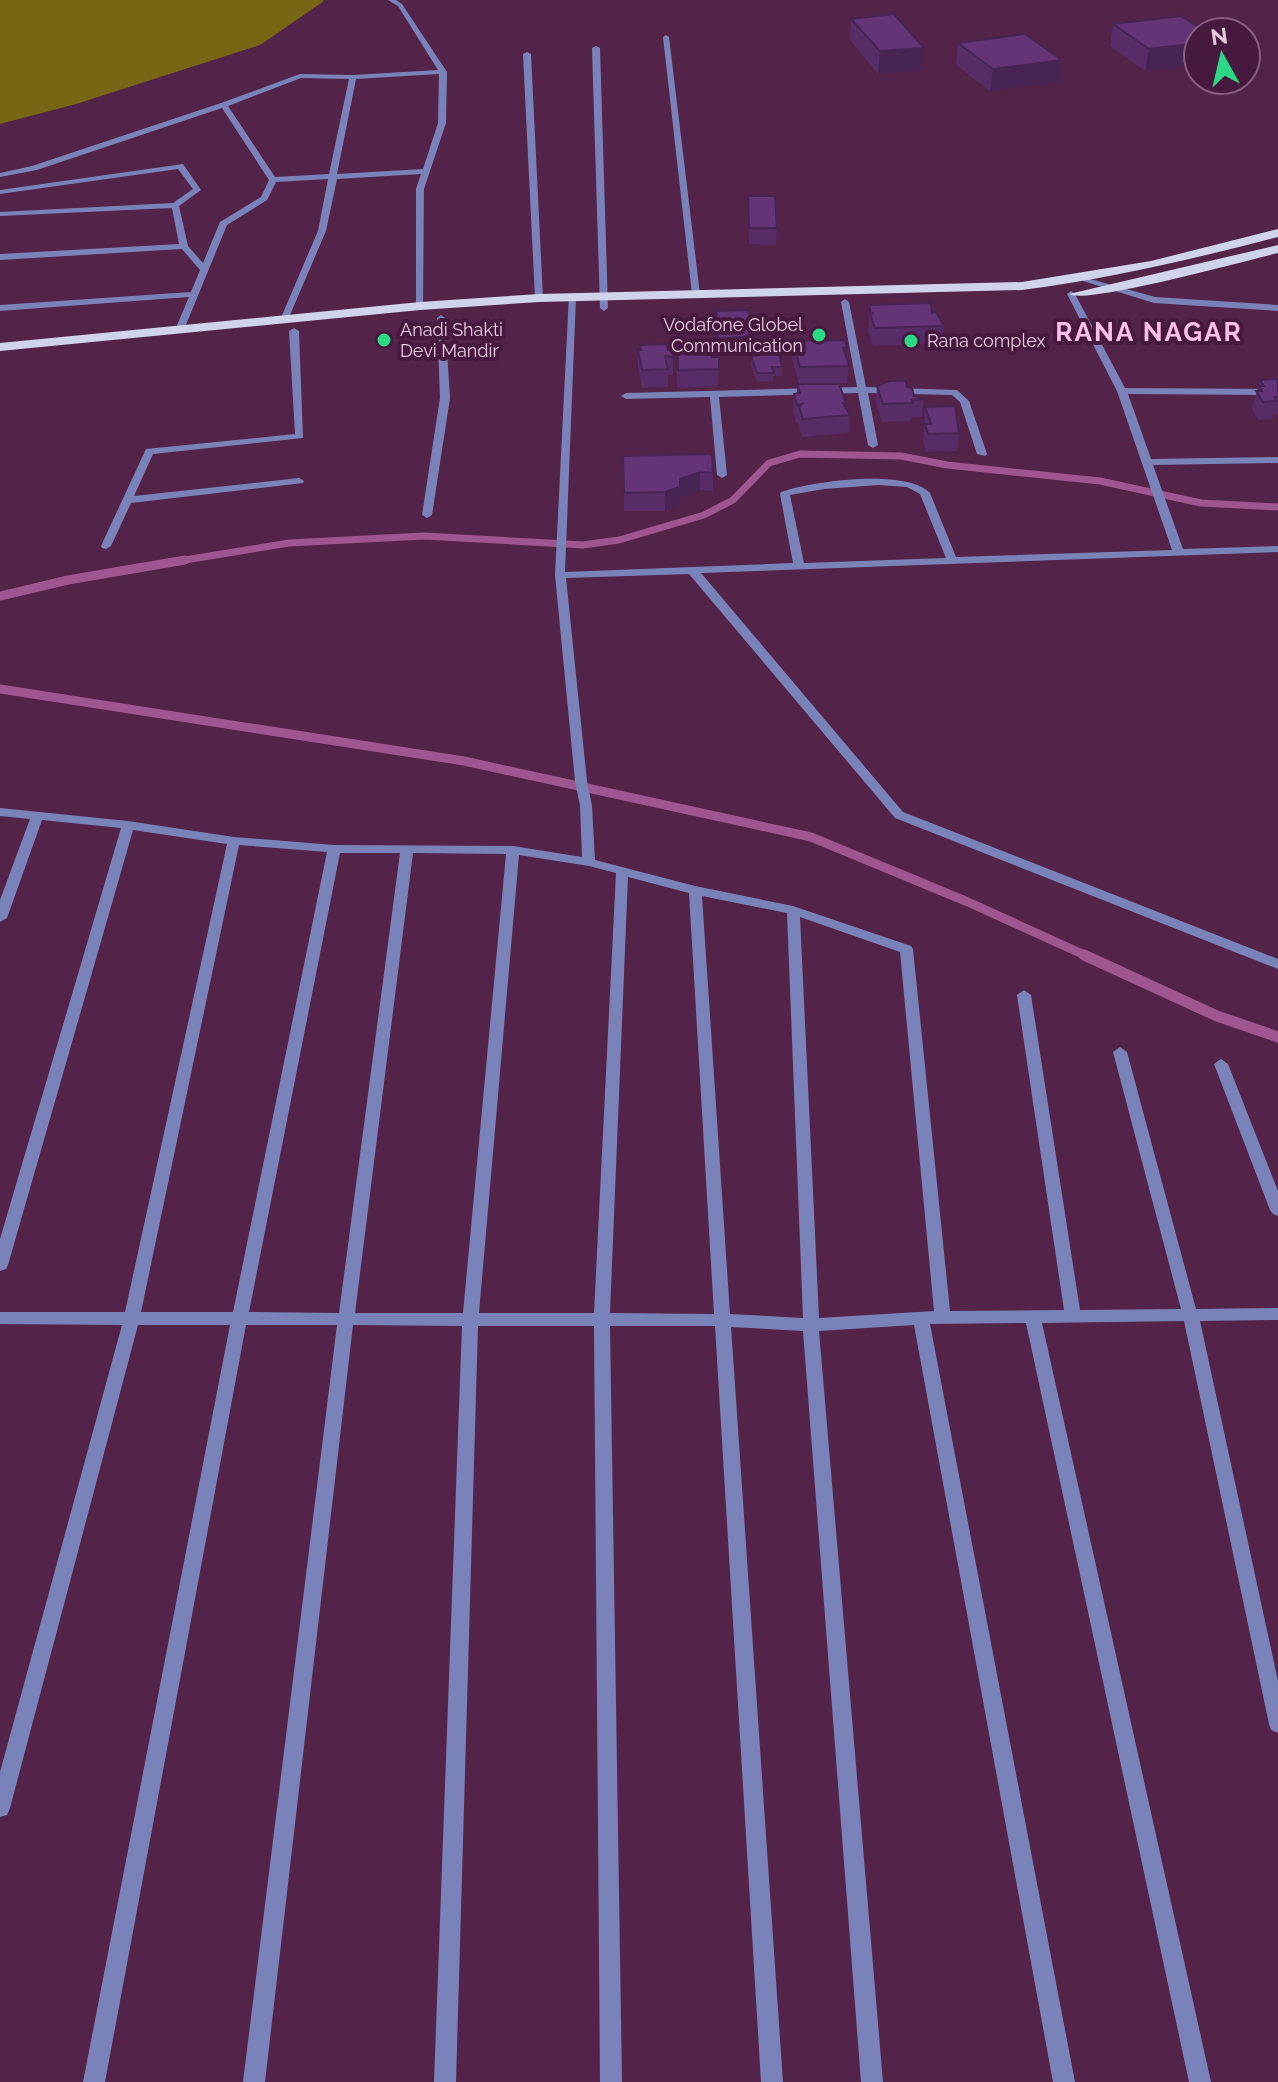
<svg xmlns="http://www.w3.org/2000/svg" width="1278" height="2082" viewBox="0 0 1278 2082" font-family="Raleway,sans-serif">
<rect width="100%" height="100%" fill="#54234a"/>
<path fill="#786614" d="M 0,0 L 322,0 L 324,1 L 260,45 L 76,104 L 0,124 Z"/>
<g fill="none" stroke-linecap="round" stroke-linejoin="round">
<path stroke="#9f558f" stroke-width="7" d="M 173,562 L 289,543 L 424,536 L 583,545 L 619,540 L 704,515 L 733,500 L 769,463 L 800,454 L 901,456 L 947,465 L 1100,481 L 1201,503 L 1278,507"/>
<g stroke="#9f558f" stroke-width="9">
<path d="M 0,596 L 68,580 L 185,560"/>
<path d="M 0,689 L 464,761 L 811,837 L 968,902 L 1089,957"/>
</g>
<path stroke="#9f558f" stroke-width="11" d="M 1084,955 L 1217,1016 L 1278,1037"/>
<g fill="#7983b9" fill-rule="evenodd">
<path d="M 388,0 L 396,0 L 402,4 L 447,72 L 446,123 L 424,189 L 423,308 L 416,306 L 416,189 L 421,174 L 337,179 L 326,231 L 287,322 L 280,320 L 318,231 L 328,179 L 276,182 L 267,200 L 227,225 L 183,332 L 175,330 L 189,297 L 0,311 L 0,305 L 191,292 L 200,270 L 182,249 L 0,260 L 0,254 L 179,244 L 172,208 L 0,216 L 0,212 L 173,203 L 193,189 L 178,169 L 0,194 L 0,190 L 183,164 L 201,190 L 179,206 L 188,246 L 203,263 L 220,222 L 261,197 L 269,180 L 222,108 L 37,170 L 0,177 L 0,173 L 32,166 L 221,103 L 300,74 L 353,75 L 438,70 L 398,6 ZM 439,74 L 438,123 L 423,169 L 337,174 L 356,79 ZM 301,78 L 349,79 L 329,174 L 275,177 L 228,106 Z"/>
<path d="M 666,35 L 669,37 L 700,294 L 696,297 L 692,294 L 663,37 Z"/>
<path d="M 596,46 L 600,48 L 608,308 L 604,311 L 600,308 L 592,48 Z"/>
<path d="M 527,52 L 531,54 L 543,298 L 539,301 L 535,298 L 523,54 Z"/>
<path d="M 1083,277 L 1155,297 L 1278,305 L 1278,311 L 1154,303 L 1083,281 Z"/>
<path d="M 1071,291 L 1075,294 L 1125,388 L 1278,389 L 1278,395 L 1128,394 L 1151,459 L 1278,457 L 1278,463 L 1153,465 L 1183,549 L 1278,546 L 1278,552 L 701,573 L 903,812 L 1278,959 L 1278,969 L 895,818 L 689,574 L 566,578 L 587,781 L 592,806 L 595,860 L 695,886 L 793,906 L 911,946 L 913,949 L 950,1311 L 1064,1310 L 1017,995 L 1024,990 L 1031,995 L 1080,1310 L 1181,1309 L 1113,1052 L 1120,1047 L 1127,1052 L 1196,1309 L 1278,1308 L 1278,1320 L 1200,1321 L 1278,1681 L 1278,1733 L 1271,1730 L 1269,1724 L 1184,1321 L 1042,1323 L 1211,2082 L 1189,2082 L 1026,1323 L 930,1324 L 1075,2082 L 1053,2082 L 914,1325 L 819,1331 L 883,2082 L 861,2082 L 803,1331 L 731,1327 L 783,2082 L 761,2082 L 715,1326 L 610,1326 L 622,2082 L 600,2082 L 594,1326 L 478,1326 L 456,2082 L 434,2082 L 462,1326 L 353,1325 L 265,2082 L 243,2082 L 337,1325 L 246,1325 L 105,2082 L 83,2082 L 230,1325 L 138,1325 L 10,1808 L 7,1815 L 0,1817 L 0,1772 L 122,1325 L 0,1324 L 0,1312 L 125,1312 L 227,844 L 133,830 L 8,1265 L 6,1269 L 0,1271 L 0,1239 L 121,828 L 42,820 L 7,918 L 0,922 L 0,900 L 30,819 L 0,816 L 0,808 L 128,821 L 234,837 L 334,845 L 513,846 L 582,857 L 580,806 L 575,781 L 555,575 L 569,295 L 576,297 L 565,572 L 793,563 L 780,494 L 781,492 C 811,481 907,468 930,493 L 956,557 L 1172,550 L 1117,391 L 1067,294 ZM 879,485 L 907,487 L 920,494 L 946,558 L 804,563 L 790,495 L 824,489 ZM 239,845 L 327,852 L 233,1312 L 141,1312 ZM 340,853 L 400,853 L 339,1313 L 249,1312 ZM 413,853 L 506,854 L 463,1313 L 355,1313 ZM 519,855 L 589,866 L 616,873 L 594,1313 L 479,1313 ZM 628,877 L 689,893 L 714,1314 L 610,1313 ZM 702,896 L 787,913 L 803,1318 L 730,1314 ZM 800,917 L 900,952 L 934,1311 L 819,1318 Z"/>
<path d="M 845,299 L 849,302 L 866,387 L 957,390 L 969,401 L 987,454 L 985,456 L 977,454 L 960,402 L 952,395 L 868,393 L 878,445 L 873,448 L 868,445 L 858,393 L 719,397 L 727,475 L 722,478 L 717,475 L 710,397 L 626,399 L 621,396 L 626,393 L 857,387 L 841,302 Z"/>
<path d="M 441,315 L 445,318 L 450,398 L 432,515 L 427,518 L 422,515 L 440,398 L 437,318 Z"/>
<path d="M 294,328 L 299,331 L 303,438 L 153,454 L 134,496 L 299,478 L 304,481 L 303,483 L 131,503 L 111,546 L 106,549 L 102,548 L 101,546 L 146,449 L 295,434 L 289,331 Z"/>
<path d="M 1221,1059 L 1228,1064 L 1278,1191 L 1278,1216 L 1273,1214 L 1270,1210 L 1214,1064 Z"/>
</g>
<g fill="#cfd4eb" fill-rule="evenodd">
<path d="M 1278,229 L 1278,237 C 1193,259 1109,279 1022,290 L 539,302 L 420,310 L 0,351 L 0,343 L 420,302 L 539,294 L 1022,282 L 1151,261 Z"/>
<path d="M 1278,245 L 1278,253 C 1248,260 1085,305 1069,294 Z"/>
</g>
</g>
<g fill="#572c67">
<path d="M 851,19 L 922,70 L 878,74 L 850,40 Z"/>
<path d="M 1113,24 L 1198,32 L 1198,65 L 1145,71 L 1110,46 Z"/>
<path d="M 958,43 L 1062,60 L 1058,82 L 990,91 L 956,65 Z"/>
<path d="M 748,196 L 777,228 L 776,245 L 749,244 Z"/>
<path d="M 870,305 L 932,313 L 944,326 L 942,343 L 873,346 L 868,332 Z"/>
<path d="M 716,311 L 755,336 L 754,353 L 718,356 L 716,329 Z"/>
<path d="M 793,341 L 846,358 L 849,366 L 847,383 L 824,384 L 846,403 L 846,408 L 850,415 L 849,433 L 802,437 L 798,423 L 796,423 L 793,411 L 794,394 L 797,393 L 797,384 L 799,384 L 792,359 Z"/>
<path d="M 677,344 L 712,357 L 719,357 L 718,386 L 677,388 Z"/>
<path d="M 640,345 L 668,350 L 673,357 L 673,375 L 668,374 L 668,387 L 642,388 L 638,368 L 638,350 L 640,350 Z"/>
<path d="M 751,356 L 782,367 L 782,376 L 773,376 L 773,381 L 757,382 L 751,365 Z"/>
<path d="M 1260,380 L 1278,380 L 1278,414 L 1274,414 L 1272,419 L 1258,420 L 1252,409 Z"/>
<path d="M 877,386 L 907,387 L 914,396 L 924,399 L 922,417 L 912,417 L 911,421 L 882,422 L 876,404 Z"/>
<path d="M 925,407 L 959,433 L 957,451 L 926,452 L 923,442 Z"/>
<path d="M 623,456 L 713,473 L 713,491 L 700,490 L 680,497 L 680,505 L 665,511 L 624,511 Z"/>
</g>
<g fill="#472454">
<path d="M 1198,43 L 1198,65 L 1145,71 L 1149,49 Z"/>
<path d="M 924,48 L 922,70 L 878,74 L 880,51 Z"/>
<path d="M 1062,60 L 1058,82 L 990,91 L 993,69 Z"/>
<path d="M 700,472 L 700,490 L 680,497 L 680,505 L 665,511 L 665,492 L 680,479 Z"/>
</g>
<g fill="#653378" stroke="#472454" stroke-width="2">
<path d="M 894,14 L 924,48 L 880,51 L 851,19 Z"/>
<path d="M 1181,16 L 1206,32 L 1198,32 L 1198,43 L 1149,49 L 1113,24 Z"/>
<path d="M 1025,34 L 1062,60 L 993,69 L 958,43 Z"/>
<path d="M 748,196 L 775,196 L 777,228 L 749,228 Z"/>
<path d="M 931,303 L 932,313 L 936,312 L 944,326 L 875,328 L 870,314 L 874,313 L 870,313 L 870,305 Z"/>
<path d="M 748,310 L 755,336 L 718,339 L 716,311 Z"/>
<path d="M 845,340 L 847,347 L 843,348 L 849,366 L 800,367 L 793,341 Z"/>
<path d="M 667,344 L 668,350 L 672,350 L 673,357 L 665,356 L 668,369 L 642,370 L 638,350 L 641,350 L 640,345 Z"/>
<path d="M 677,344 L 710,344 L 712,357 L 719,357 L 719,369 L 678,370 Z"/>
<path d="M 779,353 L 782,367 L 772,367 L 774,373 L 757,373 L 751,356 Z"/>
<path d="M 1277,379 L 1278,380 L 1278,397 L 1274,397 L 1277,401 L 1263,402 L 1256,391 L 1262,391 L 1259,386 L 1264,386 L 1260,380 Z"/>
<path d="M 890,381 L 906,381 L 907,387 L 912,388 L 914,396 L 924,399 L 912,400 L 913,403 L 883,404 L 877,386 Z"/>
<path d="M 797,384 L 839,384 L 846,403 L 843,403 L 850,415 L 803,419 L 799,407 L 802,404 L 797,405 L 794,394 L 800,393 Z"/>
<path d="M 955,406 L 959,433 L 928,434 L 925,424 L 931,424 L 925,407 Z"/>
<path d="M 712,454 L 713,473 L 700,472 L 680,479 L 680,487 L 665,492 L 624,493 L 623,456 Z"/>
</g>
<g fill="#2bd884" stroke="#48193f" stroke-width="3">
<circle cx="819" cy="335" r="8"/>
<circle cx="384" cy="340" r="8"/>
<circle cx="911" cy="341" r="8"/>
</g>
<g text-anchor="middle" stroke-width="8" stroke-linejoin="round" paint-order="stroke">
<g font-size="18" fill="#e8c9e0" stroke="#48193f" text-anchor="start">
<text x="803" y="331" text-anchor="end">Vodafone Globel<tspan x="803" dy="21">Communication</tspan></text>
<text x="400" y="336">Anadi Shakti<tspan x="400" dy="21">Devi Mandir</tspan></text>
<text x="927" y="347">Rana complex</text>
</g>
<g font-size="26" font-weight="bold" letter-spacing="2" fill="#fcbfec" stroke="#48193f">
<text x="1149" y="341">RANA NAGAR</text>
</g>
</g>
<g transform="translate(1222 56) rotate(352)"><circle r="38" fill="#48193f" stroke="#885f7f" stroke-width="2"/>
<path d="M0-6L14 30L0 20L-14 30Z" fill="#2bd884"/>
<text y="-12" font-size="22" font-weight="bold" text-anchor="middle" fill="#e8c9e0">N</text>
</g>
</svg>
